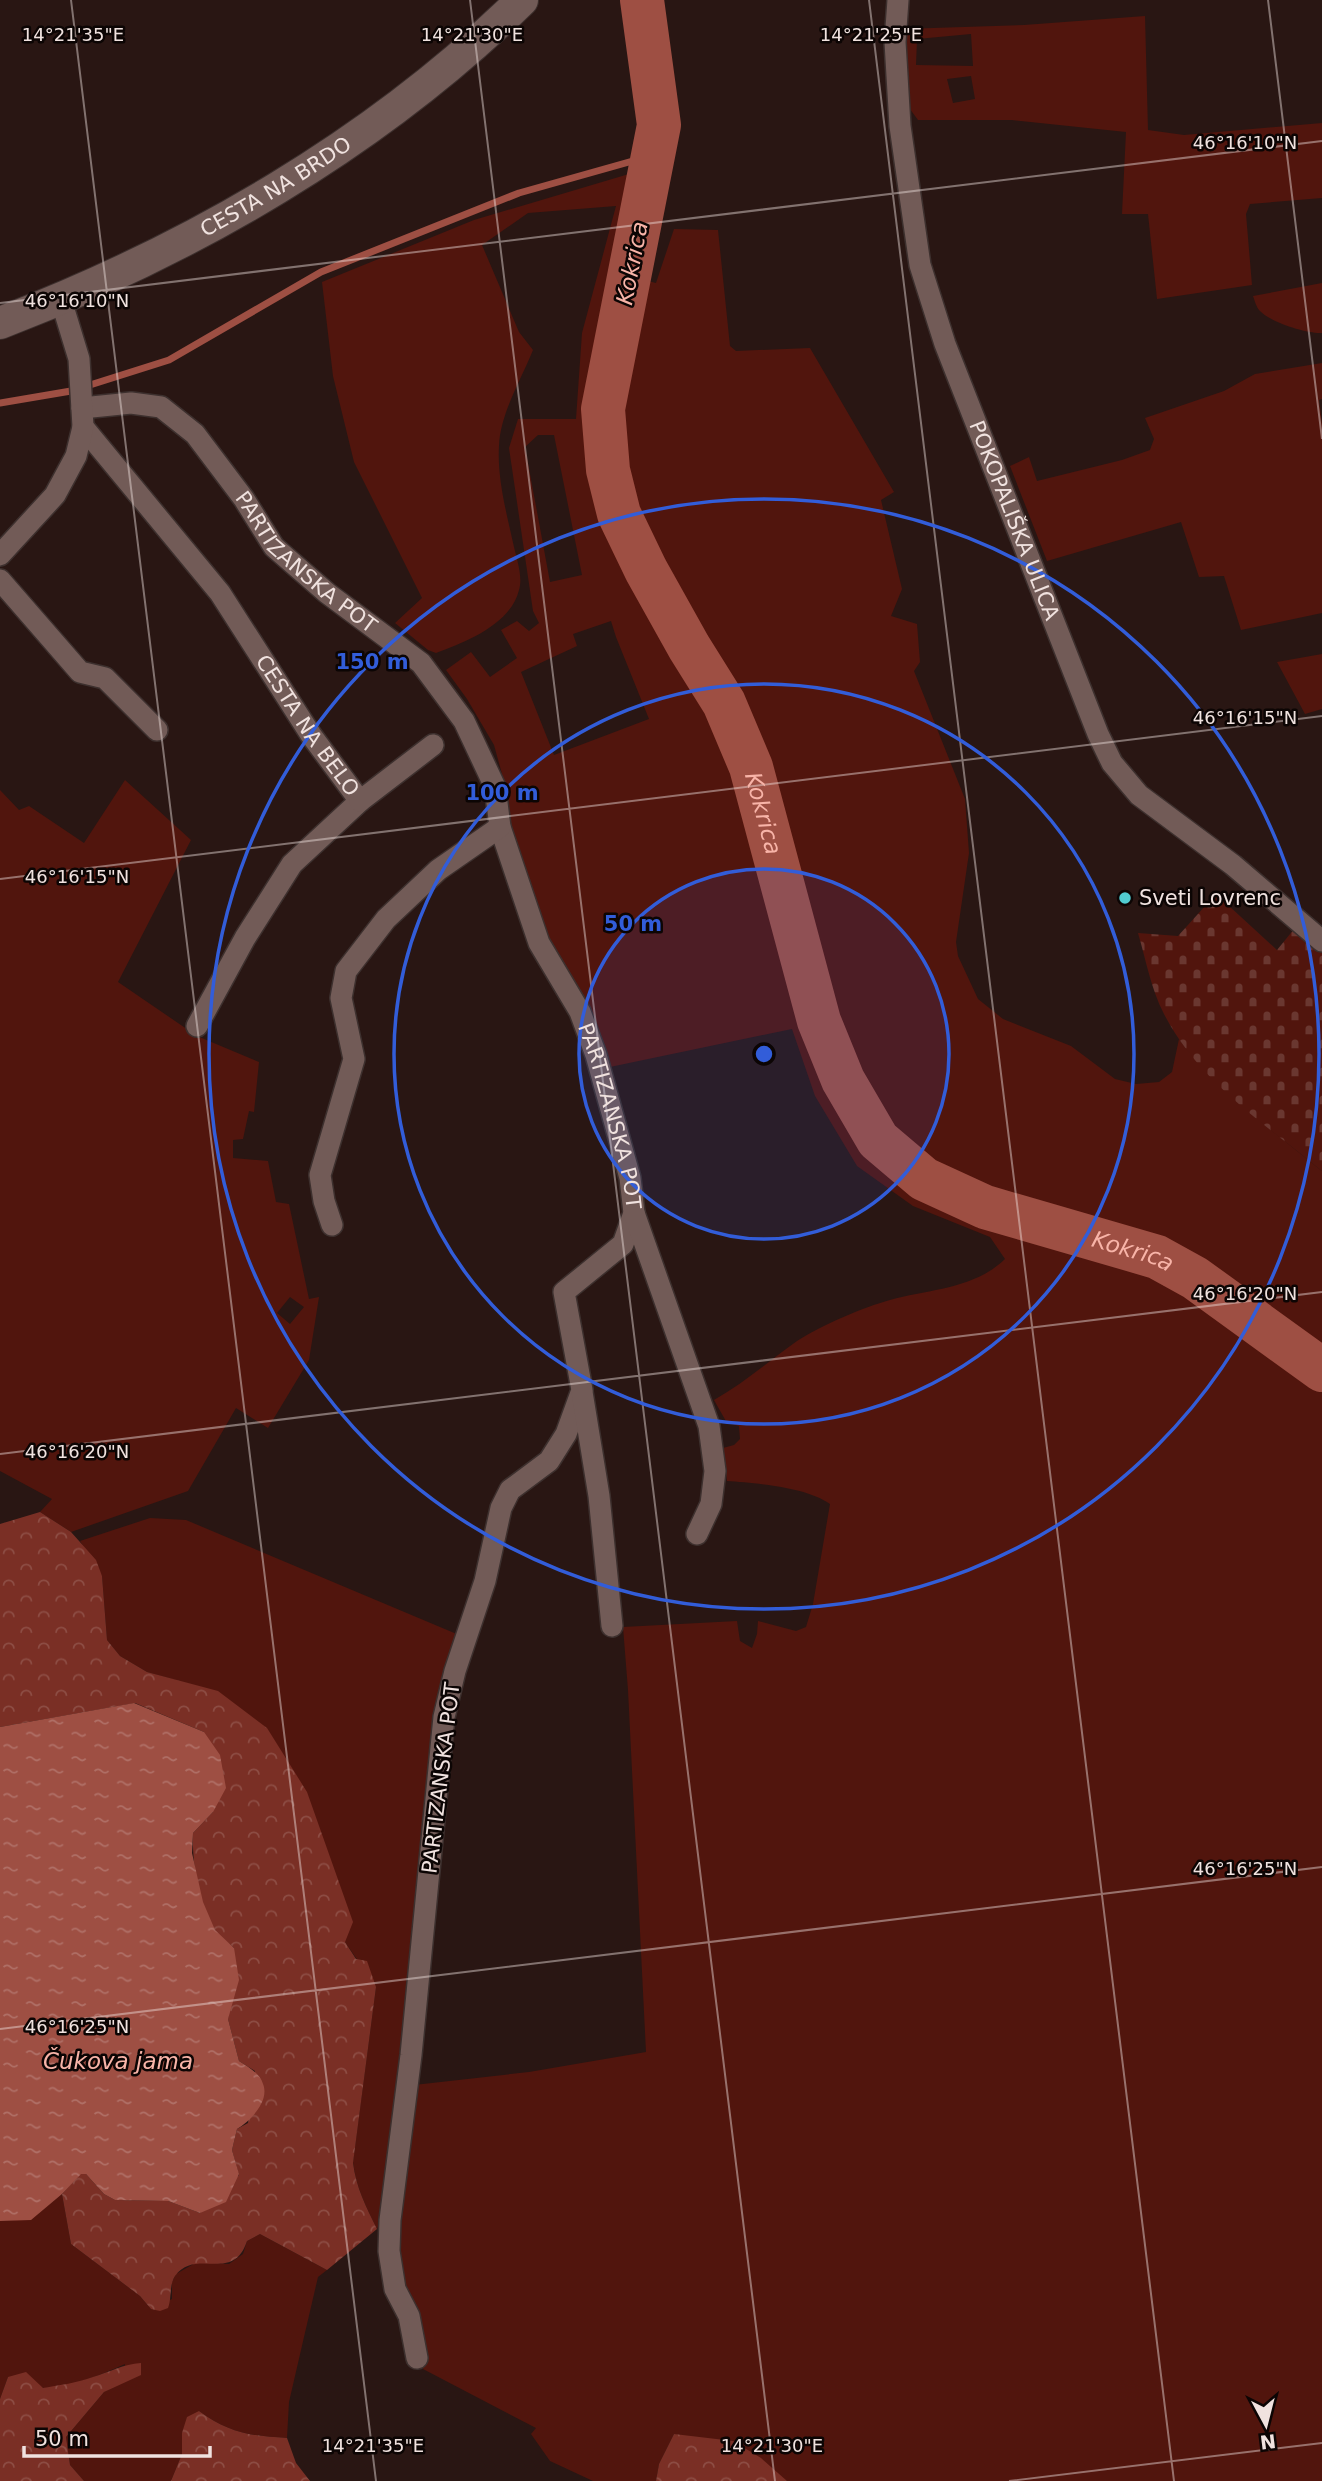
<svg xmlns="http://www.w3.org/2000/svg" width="1322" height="2481" viewBox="0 0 1322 2481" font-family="'DejaVu Sans',sans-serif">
<defs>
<pattern id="forest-crowns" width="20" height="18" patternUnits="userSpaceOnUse" patternTransform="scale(1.75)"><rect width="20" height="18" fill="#7a2f25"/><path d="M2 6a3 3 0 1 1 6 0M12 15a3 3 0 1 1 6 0" fill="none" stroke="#8d4d44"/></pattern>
<pattern id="cemetery-stones" width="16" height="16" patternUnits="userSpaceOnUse" patternTransform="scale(1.75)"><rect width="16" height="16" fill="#51150d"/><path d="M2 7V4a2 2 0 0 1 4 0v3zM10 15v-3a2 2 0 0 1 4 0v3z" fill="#6a3730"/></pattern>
<pattern id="water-ripples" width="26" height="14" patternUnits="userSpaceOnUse" patternTransform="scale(1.75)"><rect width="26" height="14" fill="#9e4f43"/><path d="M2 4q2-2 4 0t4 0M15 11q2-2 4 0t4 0" fill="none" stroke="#b07067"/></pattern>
</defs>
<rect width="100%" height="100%" fill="#291613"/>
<g fill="#51150d" fill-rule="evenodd">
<path d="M 1145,16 L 1148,130 L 1184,135 L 1322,123 L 1322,198 L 1250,204 L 1246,214 L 1252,285 L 1157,299 L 1148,214 L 1122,214 L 1126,132 L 1012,120 L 918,120 L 907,105 L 902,29 L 1024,25 ZM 971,34 L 973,66 L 916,65 L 917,39 ZM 971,76 L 975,99 L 953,103 L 947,79 Z"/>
<path d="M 639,171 L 636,206 L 616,294 L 604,337 L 598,382 L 597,411 L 602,490 L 625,555 L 644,592 L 722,724 L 733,753 L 742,796 L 764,848 L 812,1037 L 833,1086 L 859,1129 L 876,1148 L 909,1177 L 951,1204 L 1049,1233 L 1098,1245 L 1159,1264 L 1186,1277 L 1216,1297 L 1238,1316 L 1259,1343 L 1274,1342 L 1322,1377 L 1322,2481 L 787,2481 L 682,2436 L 674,2434 L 659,2464 L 656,2481 L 593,2481 L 550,2461 L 531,2434 L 536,2428 L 423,2369 L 425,2350 L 423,2334 L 418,2308 L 408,2294 L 400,2262 L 397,2235 L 414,2085 L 529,2072 L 646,2052 L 628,1690 L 623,1627 L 737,1621 L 740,1641 L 752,1648 L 757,1634 L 758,1621 L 796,1631 L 806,1627 L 813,1604 L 830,1504 C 807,1487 756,1483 727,1481 L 723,1448 L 734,1445 L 740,1439 L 739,1426 L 727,1423 L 714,1400 C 744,1383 769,1361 797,1341 C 820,1326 864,1307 890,1300 C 930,1289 974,1289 1005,1259 L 990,1237 L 913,1206 L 857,1166 L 815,1096 L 792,1029 L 610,1067 L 550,943 L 511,832 L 502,774 L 494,745 L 467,699 L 446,670 L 471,652 L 490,677 L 517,658 L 501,630 L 517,621 L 529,631 L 539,623 L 533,611 L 509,448 L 518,419 L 576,419 L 582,333 L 616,206 L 528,213 L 482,245 L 519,332 L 533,350 C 521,380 500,414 499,446 C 497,479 507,515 514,547 C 517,560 523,577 519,590 C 511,624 466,642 436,653 L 428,650 L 395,623 L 422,598 L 354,462 L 333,376 L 322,282 L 474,220 ZM 538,435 L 554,435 L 582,575 L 550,582 L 525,447 ZM 611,621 L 616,637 L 649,719 L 554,755 L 521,672 L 577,646 L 573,634 Z"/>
<path d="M 674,229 L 718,230 L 730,346 L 736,351 L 810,348 L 894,492 L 881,500 L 902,589 L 891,616 L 917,624 L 920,662 L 914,671 L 965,799 L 969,853 L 956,942 L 958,956 L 978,999 L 1003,1019 L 1071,1046 L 1115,1079 L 1136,1084 L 1159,1082 L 1172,1072 L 1179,1039 C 1219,1093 1271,1129 1322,1171 L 1322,1365 L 1203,1278 L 1162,1252 L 1117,1236 L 982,1196 L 930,1171 L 893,1141 L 871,1113 L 849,1075 L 822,1002 L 784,864 L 764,764 L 730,691 L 659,578 L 628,503 L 616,460 L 616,408 L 622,350 L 648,281 L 656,283 Z"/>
<path d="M 1322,283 L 1322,333 C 1307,334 1270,322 1260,311 C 1256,307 1255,301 1253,296 Z"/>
<path d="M 1322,363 L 1322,399 L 1319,400 L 1322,424 L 1322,613 L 1241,630 L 1224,576 L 1199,577 L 1181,522 L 1047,561 L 1010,466 L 1029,457 L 1037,481 L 1122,460 L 1150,450 L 1154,439 L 1145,418 L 1224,391 L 1255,374 Z"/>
<path d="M 1322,654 L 1322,709 L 1305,714 L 1277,662 Z"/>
<path d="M 125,780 L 191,840 L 118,982 L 197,1036 L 259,1062 L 254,1112 L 249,1111 L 243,1139 L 233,1140 L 233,1158 L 268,1161 L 276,1202 L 289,1204 L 309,1299 L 319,1297 L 309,1360 L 268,1428 L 236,1408 L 188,1491 L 71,1532 L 40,1512 L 52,1499 L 0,1471 L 0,790 L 19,810 L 29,806 L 84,843 ZM 290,1297 L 304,1307 L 290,1324 L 277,1313 Z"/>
<path d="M 150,1518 L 186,1520 L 459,1635 L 416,1933 L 383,2213 L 377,2229 C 366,2207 356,2187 353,2162 L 376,1987 L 345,1942 L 267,1729 L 218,1692 L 147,1672 L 120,1656 L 107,1640 L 102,1576 L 80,1541 Z"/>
<path d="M 62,2194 L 71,2244 L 140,2296 L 151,2309 L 172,2299 L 172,2282 L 176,2274 L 197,2262 L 229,2264 L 243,2254 L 247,2241 L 260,2234 L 327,2270 L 318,2277 L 304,2337 L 289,2402 L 287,2438 C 251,2436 229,2433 199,2411 L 182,2433 L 182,2454 L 171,2481 L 84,2481 L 70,2465 L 66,2437 L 104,2392 L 122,2382 L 125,2364 C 100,2375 73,2387 45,2388 C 33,2388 19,2380 8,2377 L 0,2399 L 0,2221 L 31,2219 Z"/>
</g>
<g fill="url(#forest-crowns)">
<path d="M 40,1512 L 71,1532 L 96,1560 L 102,1576 L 107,1640 L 120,1656 L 147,1672 L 218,1691 L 267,1728 L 307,1792 L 353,1922 L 345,1942 L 356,1959 L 367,1961 L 376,1987 L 353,2163 C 356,2187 366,2207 377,2229 L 327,2270 L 260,2234 L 247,2241 C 233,2284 196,2247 175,2276 C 169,2285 172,2298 168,2308 L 160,2311 L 151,2309 L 140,2296 L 71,2244 L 62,2194 L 80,2174 L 86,2174 L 104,2194 L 115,2200 L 168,2201 L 200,2213 L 239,2175 L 232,2150 L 237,2129 L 248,2123 L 255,2071 L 239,2061 L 228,2019 L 234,1948 C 228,1942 218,1936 214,1929 C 198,1903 192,1863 193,1833 L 213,1812 L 204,1732 L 135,1703 L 0,1727 L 0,1524 Z"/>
<path d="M 141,2363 L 141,2375 L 104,2392 L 66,2437 L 70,2465 L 84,2481 L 0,2481 L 0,2399 L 8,2377 L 26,2372 L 43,2388 C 60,2385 77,2383 93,2377 C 110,2372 123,2364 141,2363 Z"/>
<path d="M 199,2411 C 229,2433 251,2436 287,2438 L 296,2463 L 310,2481 L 171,2481 L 182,2454 L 182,2433 L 187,2417 Z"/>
<path d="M 674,2434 L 733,2441 L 761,2458 L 787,2481 L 656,2481 L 659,2464 Z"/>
</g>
<path fill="url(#cemetery-stones)" d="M 1216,894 L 1277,950 L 1295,928 L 1322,952 L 1322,1171 C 1265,1124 1199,1082 1164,1014 C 1151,989 1146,960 1138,933 L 1178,936 Z"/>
<path fill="url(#water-ripples)" d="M 134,1703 L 204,1732 L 220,1755 L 226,1788 L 213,1812 L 193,1833 L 192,1853 L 203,1902 L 215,1930 L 234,1948 L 239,1980 L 228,2019 L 239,2061 C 248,2067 260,2073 263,2084 C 270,2101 250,2121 237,2129 L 232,2150 L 239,2174 L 226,2202 L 200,2213 L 168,2201 L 115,2200 L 104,2194 L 86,2174 L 81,2174 L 62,2194 L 31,2220 L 0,2221 L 0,1727 Z"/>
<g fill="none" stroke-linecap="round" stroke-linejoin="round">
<path stroke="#9e4f43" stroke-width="7" d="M 0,403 L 71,391 L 169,360 L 321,272 L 519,193 L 654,155"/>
<path stroke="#9e4f43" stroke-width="44" id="s1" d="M 642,0 L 659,125 L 603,409 L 608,470 L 619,514 L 646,570 L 689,647 L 724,703 L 751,767 L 819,1021 L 843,1080 L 878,1140 L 924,1179 L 985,1207 L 1157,1257 L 1195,1278 L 1322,1370"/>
<defs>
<g id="street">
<path id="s2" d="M 898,0 L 895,42 L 900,126 L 920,265 L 945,344 L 1098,734 L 1112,763 L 1139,795 L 1233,865 L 1322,941"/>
<path id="s3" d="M 82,408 L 131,403 L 161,407 L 195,434 L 244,499 L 274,547 L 327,593 L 421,663 L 464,721 L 495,787 L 500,827 L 539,943 L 580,1012 L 596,1055 L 630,1178 L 634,1213 L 623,1244 L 564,1292 L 582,1390 L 566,1434 L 549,1461 L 510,1490 L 501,1508 L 485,1581 L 455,1671 L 444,1717 L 411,2055 L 390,2220 L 389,2251 L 395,2289 L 409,2316 L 417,2358"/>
<path id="s4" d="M 83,427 L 220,593 L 311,735 L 360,801 L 292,864 L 245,938 L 197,1026"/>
<path d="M 0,555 L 55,495 L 76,456 L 83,427 L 79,359 L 61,300"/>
<path d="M 0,580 L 80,672 L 105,678 L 157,730"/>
<path d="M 360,801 L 433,745"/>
<path d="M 634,1213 L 709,1426 L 715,1471 L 711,1504 L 697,1534"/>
<path d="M 332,1225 L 324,1201 L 320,1175 L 354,1059 L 341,998 L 346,971 L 386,919 L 438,870 L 500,827"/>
<path d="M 582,1392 L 599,1496 L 612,1626"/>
</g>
<g id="secondary">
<path id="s5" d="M 0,323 C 190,250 375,144 522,0"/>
</g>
</defs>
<use href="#street" stroke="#3d302e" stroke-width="24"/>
<use href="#secondary" stroke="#3d302e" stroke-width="34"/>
<use href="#street" stroke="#725b57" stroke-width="21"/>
<use href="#secondary" stroke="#725b57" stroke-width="32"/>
</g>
<path fill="none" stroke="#f0e2df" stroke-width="2" stroke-opacity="0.45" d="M 71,0 L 376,2481M 470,0 L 775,2481M 869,0 L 1174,2481M 1268,0 L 1322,439M 0,303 L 1322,141M 0,879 L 1322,716M 0,1454 L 1322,1292M 0,2029 L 1322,1867M 1009,2481 L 1322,2443"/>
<circle cx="764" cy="1054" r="185" fill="#325dd9" fill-opacity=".12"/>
<g fill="none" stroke="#325dd9" stroke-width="3.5">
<circle cx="764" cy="1054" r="185"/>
<circle cx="764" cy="1054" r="370"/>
<circle cx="764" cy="1054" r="555"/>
</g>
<circle fill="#51ccd1" stroke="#0c0504" stroke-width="2.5" cx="1125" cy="898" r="7"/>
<g text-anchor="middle" stroke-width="5" stroke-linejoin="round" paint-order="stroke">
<g font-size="21" fill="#f0e2df" stroke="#0c0504">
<text dy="7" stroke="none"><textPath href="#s5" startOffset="308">CESTA NA BRDO</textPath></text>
<text dy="7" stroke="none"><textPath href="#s2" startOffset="539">POKOPALIŠKA ULICA</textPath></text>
<text dy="7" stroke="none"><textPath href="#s3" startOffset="294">PARTIZANSKA POT</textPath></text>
<text dy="7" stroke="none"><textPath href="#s4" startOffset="374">CESTA NA BELO</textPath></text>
<text dy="7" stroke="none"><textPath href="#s3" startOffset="945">PARTIZANSKA POT</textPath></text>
<text transform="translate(441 1778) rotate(-83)" y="7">PARTIZANSKA POT</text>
</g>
<g font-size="21" fill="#f0e2df" stroke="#0c0504" text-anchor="start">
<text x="1139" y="905">Sveti Lovrenc</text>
</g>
<g font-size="23" font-style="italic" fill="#f8b4a8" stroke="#0c0504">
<text transform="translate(632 263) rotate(-79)" y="8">Kokrica</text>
<text dy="8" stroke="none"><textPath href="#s1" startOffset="856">Kokrica</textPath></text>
<text dy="8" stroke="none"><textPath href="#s1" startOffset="1486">Kokrica</textPath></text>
<text x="118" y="2069">Čukova jama</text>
</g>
</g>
<g font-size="18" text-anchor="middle" fill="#f0e2df" stroke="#0c0504" stroke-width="5" stroke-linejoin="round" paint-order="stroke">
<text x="73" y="41">14°21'35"E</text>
<text x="472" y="41">14°21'30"E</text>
<text x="871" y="41">14°21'25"E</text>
<text x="1245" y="149">46°16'10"N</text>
<text x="77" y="307">46°16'10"N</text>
<text x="1245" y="724">46°16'15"N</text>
<text x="77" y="883">46°16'15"N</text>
<text x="1245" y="1300">46°16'20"N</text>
<text x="77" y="1458">46°16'20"N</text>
<text x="1245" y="1875">46°16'25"N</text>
<text x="77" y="2033">46°16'25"N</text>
<text x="373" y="2452">14°21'35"E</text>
<text x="772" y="2452">14°21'30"E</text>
</g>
<circle cx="764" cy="1054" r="10" fill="#325dd9" stroke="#0c0504" stroke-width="3.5"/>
<g font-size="21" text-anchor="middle" font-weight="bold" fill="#325dd9" stroke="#0c0504" stroke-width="5" stroke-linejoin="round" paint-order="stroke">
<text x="372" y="669">150 m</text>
<text x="502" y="800">100 m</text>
<text x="633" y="931">50 m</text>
</g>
<g transform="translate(1266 2425) rotate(173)" stroke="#0c0504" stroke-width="5" paint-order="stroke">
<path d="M0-5L12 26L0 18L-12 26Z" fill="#f0e2df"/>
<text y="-10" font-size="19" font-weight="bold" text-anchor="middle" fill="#f0e2df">N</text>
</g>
<path d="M24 2446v10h186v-10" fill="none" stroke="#f0e2df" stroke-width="3.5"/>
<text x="35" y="2446" font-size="21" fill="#f0e2df" stroke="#0c0504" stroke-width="5" paint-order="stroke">50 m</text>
</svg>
